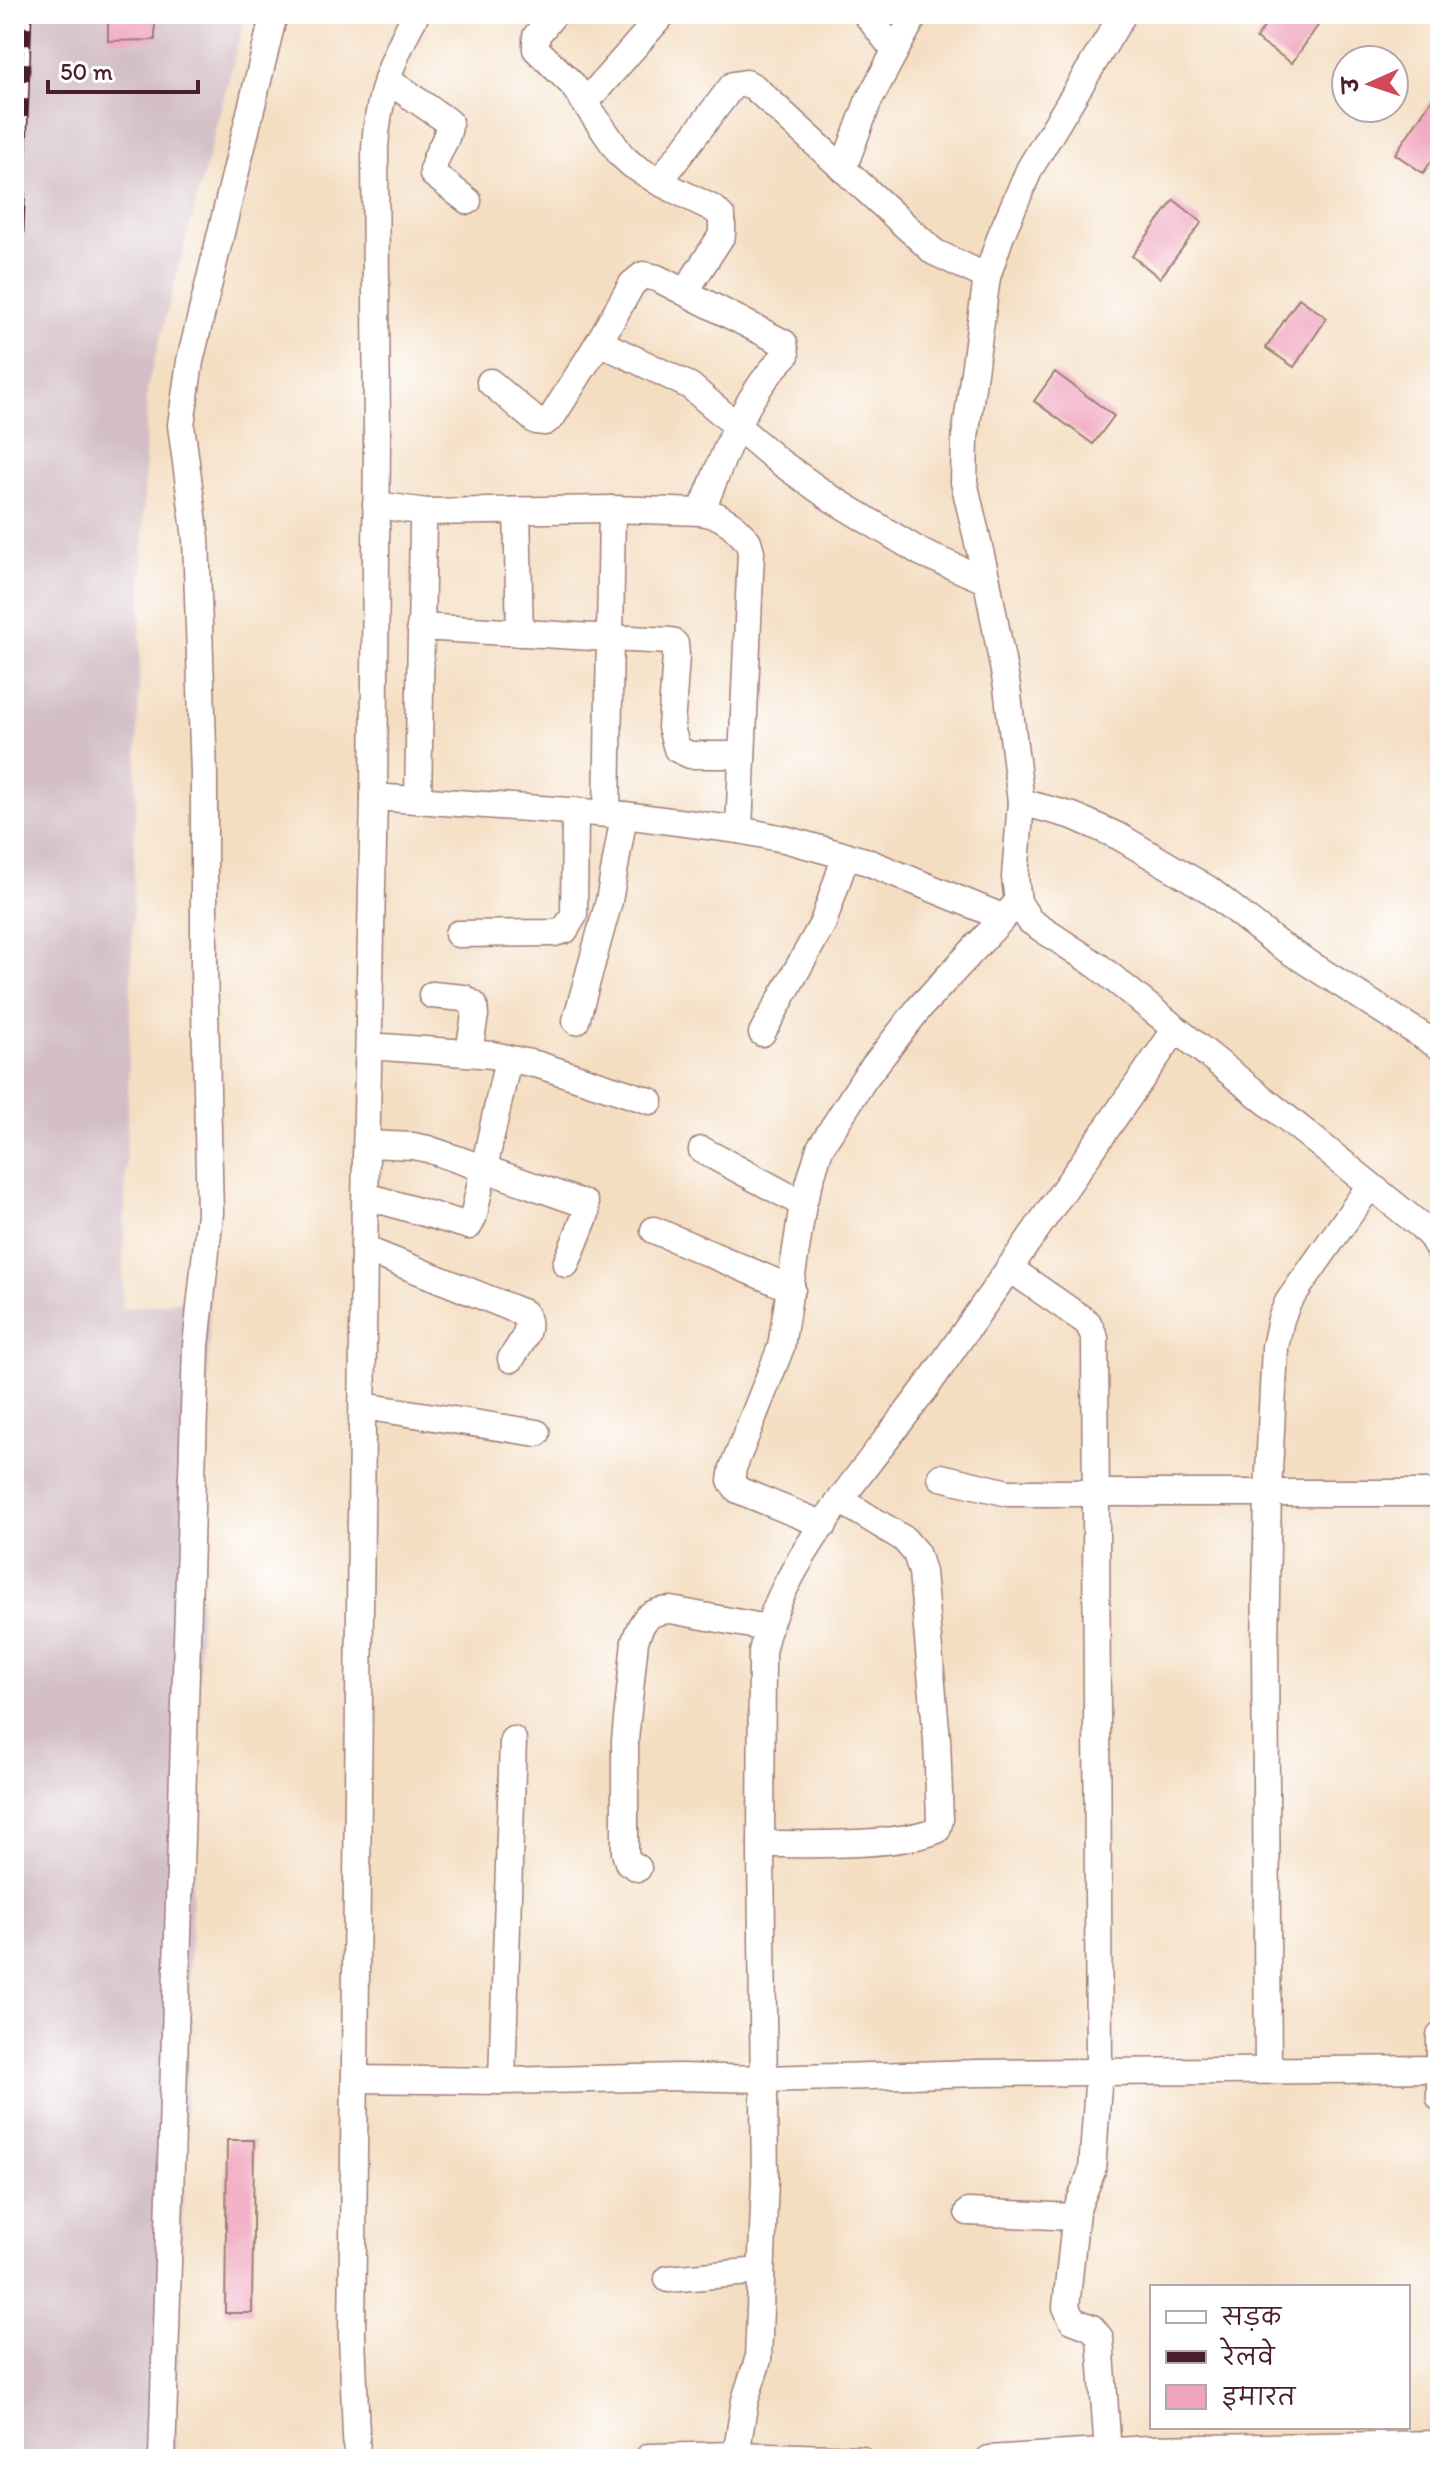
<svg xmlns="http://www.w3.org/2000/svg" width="1454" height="2473" viewBox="0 0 1454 2473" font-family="Itim,'Playpen Sans Deva',sans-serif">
<rect width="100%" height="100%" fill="#fff"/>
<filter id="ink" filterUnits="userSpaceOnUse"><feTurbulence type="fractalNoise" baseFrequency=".0125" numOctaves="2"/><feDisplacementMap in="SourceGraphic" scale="16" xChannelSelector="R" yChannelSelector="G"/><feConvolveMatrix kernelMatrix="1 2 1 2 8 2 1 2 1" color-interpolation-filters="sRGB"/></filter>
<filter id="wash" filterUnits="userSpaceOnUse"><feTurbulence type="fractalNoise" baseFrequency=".006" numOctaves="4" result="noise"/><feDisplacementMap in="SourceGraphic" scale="32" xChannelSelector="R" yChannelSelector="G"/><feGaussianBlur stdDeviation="1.8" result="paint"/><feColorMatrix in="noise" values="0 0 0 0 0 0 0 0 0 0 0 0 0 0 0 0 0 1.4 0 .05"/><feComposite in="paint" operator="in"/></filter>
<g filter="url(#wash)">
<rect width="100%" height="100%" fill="#f4dec2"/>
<path fill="#d2bec4" d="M 14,14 L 246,14 L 147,388 L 122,1309 L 210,1297 L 175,2459 L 14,2459 Z"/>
<g id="blocks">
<g fill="#f0a3bd">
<path d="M 108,14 L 155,14 L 155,40 L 108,41 Z"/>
<path d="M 1273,14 L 1311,14 L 1321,21 L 1292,63 L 1256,39 Z"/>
<path d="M 1440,87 L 1440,149 L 1423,173 L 1395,154 Z"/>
<path d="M 1174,200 L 1202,222 L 1160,278 L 1132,256 Z"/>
<path d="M 1299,298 L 1327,318 L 1294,367 L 1266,348 Z"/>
<path d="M 1055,372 L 1114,416 L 1093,444 L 1034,401 Z"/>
<path d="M 227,2140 L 254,2140 L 252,2313 L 225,2313 Z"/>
</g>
</g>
</g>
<g filter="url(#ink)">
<use href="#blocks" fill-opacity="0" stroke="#9f7e76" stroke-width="2"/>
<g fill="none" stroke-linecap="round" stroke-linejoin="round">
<defs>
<g id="minor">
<path d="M 554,14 L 536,36 L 536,49 L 572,84 L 621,155 L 632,165 L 659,182 L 714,209 L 722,217 L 722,235 L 685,292"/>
<path d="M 866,14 L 895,51"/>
<path d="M 1123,14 L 1030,168 L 1001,235 L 987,277 L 965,438 L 964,482 L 987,581 L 1007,687 L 1021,802 L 1015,877 L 1018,902 L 1030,921 L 1098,966 L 1421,1226 L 1432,1238 L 1440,1252"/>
<path d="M 387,80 L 449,122 C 450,141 432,155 433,174 L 468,201"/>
<path d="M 585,103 L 663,14"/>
<path d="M 843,169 L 868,102 L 915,14"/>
<path d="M 659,182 L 733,85 L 746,83 L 754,87 L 934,252 L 987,277"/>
<path d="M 599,342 L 632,284 L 643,275 L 657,278 L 784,343 L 786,355 C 742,397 724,457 701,512"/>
<path d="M 490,382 L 536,421 L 545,422 L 552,417 L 599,342 L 690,386 L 777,460 L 829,497 L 922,553 L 987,581"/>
<path d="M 376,505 L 427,512"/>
<path d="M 612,509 L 610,638 L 671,641 L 675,644 L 676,656 L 671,727 L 677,749 L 690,755 L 742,755"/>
<path d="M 517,511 L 520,633"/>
<path d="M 420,627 L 610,638 L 607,814"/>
<path d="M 374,797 L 624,815 L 739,830 L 784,839 L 865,861 L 1002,917"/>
<path d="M 418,800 L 423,524 L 427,512 L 612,509 L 701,512 L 718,516 L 731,524 L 748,541 L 751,552 L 739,830"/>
<path d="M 1021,802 L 1073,816 L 1120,837 L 1208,889 L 1277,943 L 1440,1047"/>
<path d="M 458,934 L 554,933 L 565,930 L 574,915 L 575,811"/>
<path d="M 432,995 L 464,998 L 474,1005 L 475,1015 L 469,1052"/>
<path d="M 576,1021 L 609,901 L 624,815"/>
<path d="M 762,1033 L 823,923 L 846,855"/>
<path d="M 369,1046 L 493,1055 L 539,1065 L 650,1101"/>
<path d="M 367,1144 L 413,1146 L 428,1149 L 585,1204 L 586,1214 L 566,1264"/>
<path d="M 702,1150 L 803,1204"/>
<path d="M 366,1196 L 469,1226 L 473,1218 L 508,1059"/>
<path d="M 654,1230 L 792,1289"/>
<path d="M 364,1249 L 524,1313 C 534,1330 520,1344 511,1359"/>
<path d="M 1009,1268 L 1088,1323 L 1095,1338 L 1099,2072 L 1092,2171 L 1076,2211 L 1066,2307 L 1072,2320 L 1092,2328 L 1100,2338 L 1108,2453"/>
<path d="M 363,1406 L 537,1433"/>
<path d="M 941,1477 L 1008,1493 L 1440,1493"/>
<path d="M 824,1525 L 738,1490 L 731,1481 L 733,1468 L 781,1347 L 803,1204 L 820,1148 L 864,1079 L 920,1007 L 1018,902"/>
<path d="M 761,1844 C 808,1844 895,1847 937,1830 L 940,1820 L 937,1740 L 922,1572 L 916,1553 L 904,1539 L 842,1501"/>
<path d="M 638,1868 L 628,1862 L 625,1853 L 625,1740 L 635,1641 C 642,1620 647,1611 671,1610 L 767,1628"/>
<path d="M 1440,2036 L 1440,2098"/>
<path d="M 1268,2070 L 1265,1646 L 1268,1493 L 1275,1347 L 1281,1319 L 1288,1302 L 1369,1187"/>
<path d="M 355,2079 L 502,2081 L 680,2077 L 763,2079 L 980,2073 L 1440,2069"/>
<path d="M 502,2081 L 513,1740"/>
<path d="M 968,2212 L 1075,2217"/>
<path d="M 668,2279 L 761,2271"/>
<path d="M 736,2455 L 745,2400 L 758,2360 L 765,2179 L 761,1853 L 762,1652 C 780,1559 875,1459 930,1382 C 1012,1265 1094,1147 1176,1029"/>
<path d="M 649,2457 L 736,2455 L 860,2459"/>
<path d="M 162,2459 L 196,1346 L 210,1213 L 204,968 L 204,775 L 196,538 L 181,425 L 190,361 L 274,14"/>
<path d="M 357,2459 L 352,2336 L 364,1249 L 374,797 L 377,437 L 375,149 C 377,99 392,58 416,14"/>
<path d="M 989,2459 L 1148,2449 L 1440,2444"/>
</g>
</defs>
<use href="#minor" stroke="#9f7e76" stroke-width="29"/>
<use href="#minor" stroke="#fff" stroke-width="26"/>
<defs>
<g id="rail">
<path d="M 14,20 L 14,14"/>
<path d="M 14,387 L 28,14"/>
</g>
</defs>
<use href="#rail" stroke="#4a1f2b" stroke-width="9"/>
<use href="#rail" stroke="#fff" stroke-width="6" stroke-dasharray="18" stroke-linecap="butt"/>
</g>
</g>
<rect width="1454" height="2473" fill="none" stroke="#fff" stroke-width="48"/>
<rect x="1150" y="2285" width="260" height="144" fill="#ffffff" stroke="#b7a5aa" stroke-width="2"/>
<rect x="1166" y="2311" width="40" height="12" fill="#ffffff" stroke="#b7a5aa" stroke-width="2"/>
<text x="1222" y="2325" font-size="24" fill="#4a1f2b">सड़क</text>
<rect x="1166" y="2351" width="40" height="12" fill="#4a1f2b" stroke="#b7a5aa" stroke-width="2"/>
<text x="1222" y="2365" font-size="24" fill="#4a1f2b">रेलवे</text>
<rect x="1166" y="2385" width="40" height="24" fill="#f0a3bd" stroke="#b7a5aa" stroke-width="2"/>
<text x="1222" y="2405" font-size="24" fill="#4a1f2b">इमारत</text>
<g transform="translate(1370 84) rotate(267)"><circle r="38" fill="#ffffff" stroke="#b7a5aa" stroke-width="2"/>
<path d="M0-6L14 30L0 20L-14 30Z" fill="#d1495b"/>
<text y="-12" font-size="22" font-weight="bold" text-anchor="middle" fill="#4a1f2b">उ</text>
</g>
<path d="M48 80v12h150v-12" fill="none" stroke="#4a1f2b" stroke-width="4"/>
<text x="60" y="80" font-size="24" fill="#4a1f2b" stroke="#ffffff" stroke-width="6" paint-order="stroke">50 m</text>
</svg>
